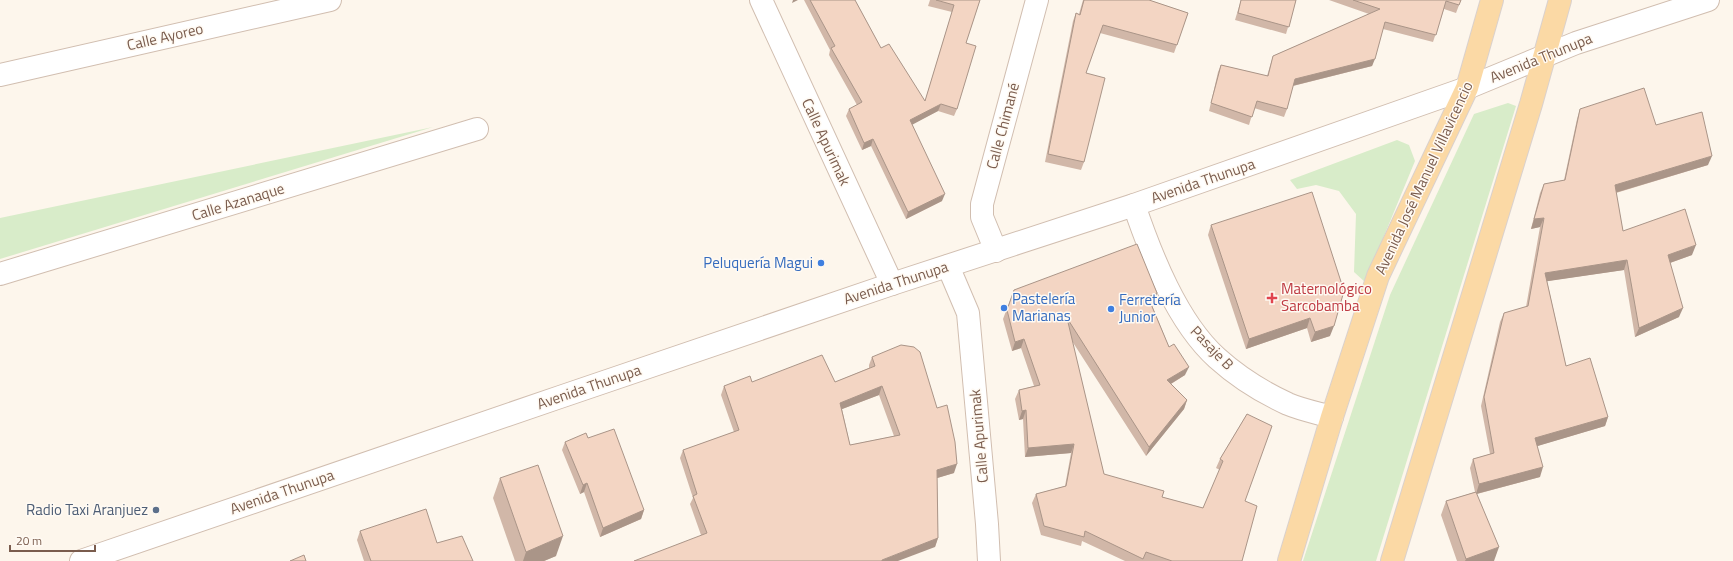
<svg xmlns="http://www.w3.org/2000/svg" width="1733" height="561" viewBox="0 0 1733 561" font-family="'Titillium Web',sans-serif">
<rect width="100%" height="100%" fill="#fdf6ec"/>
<g fill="#d8ecc9">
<path d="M 1508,103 L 1516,106 L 1376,561 L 1303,561 L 1390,295 L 1474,114 Z"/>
<path d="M 433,127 L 0,259 L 0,218 Z"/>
<path d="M 1397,140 L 1409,145 L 1415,161 L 1365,282 L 1354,272 L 1356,214 L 1339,191 L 1316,185 L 1297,189 L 1290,180 Z"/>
</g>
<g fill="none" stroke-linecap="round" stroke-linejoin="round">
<defs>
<g id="minor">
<path d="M 761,0 L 892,284"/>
<path d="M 0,75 L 330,0"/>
<path d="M 1134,205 C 1151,255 1177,322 1217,358 C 1238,377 1262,392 1288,404 C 1302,410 1318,413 1332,417"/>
<path d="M 996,251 L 982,217 L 982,204 L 1037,0"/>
<path d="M 948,266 L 968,313 L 987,524 L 989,561"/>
<path d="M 0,274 L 477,129"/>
<path d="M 81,561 L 560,397 L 892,284 L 1134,205 L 1467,88 L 1576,43 L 1708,0"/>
</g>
<g id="major">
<path d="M 1289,561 L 1332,417 L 1378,276 L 1467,88 L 1492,0"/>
<path d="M 1392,561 L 1531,104 L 1560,0"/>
</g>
</defs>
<use href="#minor" stroke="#d1beb0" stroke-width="24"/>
<use href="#major" stroke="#dad1cd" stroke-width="24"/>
<use href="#minor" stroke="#fff" stroke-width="22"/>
<use href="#major" stroke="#fbd9a5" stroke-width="22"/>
</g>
<g fill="#d1b7a8" fill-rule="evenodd">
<path d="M 804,0 L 855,0 L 881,48 L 925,101 L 952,12 L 928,6 L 930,0 L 980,0 L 966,43 L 957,109 L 954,116 L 938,111 L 912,124 L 942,201 L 906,219 L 871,146 L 862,150 L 846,116 L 849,109 L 857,105 L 829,55 L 830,50 Z"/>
<path d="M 1083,0 L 1149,0 L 1188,13 L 1174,53 L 1100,33 L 1086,73 L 1084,162 L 1081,170 L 1045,162 L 1073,21 L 1076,13 L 1079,14 Z"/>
<path d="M 1241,0 L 1296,0 L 1286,34 L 1235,20 Z"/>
<path d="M 1329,0 L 1461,0 L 1456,13 L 1444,9 L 1433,42 L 1383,29 L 1372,66 L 1293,86 L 1287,109 L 1284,117 L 1254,108 L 1249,125 L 1209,111 L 1218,72 L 1221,65 L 1267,76 L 1273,56 L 1369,14 Z"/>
<path d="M 1580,109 L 1656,125 L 1708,165 L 1616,193 L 1623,231 L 1692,255 L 1670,263 L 1679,317 L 1635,337 L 1624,270 L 1547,281 L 1566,366 L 1608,417 L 1605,426 L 1537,446 L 1540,477 L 1477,494 L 1494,561 L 1457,561 L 1441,515 L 1446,501 L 1475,492 L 1470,468 L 1473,459 L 1490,454 L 1481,406 L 1500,322 L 1504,313 L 1526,307 L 1540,227 L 1531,229 L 1540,193 L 1544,184 L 1564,180 L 1577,119 Z"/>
<path d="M 1211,225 L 1330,336 L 1311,342 L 1307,328 L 1246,349 L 1208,235 Z"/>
<path d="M 1014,290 L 1157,293 L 1154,302 L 1151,303 L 1169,347 L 1185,375 L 1171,384 L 1187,400 L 1184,409 L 1146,456 L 1072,341 L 1104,474 L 1162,497 L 1203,508 L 1220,470 L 1216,468 L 1220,459 L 1247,414 L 1245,501 L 1242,561 L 1125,561 L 1082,541 L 1081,546 L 1041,535 L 1032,503 L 1036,494 L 1065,486 L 1071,453 L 1025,457 L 1023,419 L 1019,420 L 1015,399 L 1019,390 L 1034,386 L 1021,348 L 1012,351 L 1003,319 Z"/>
<path d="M 872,357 L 954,473 L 937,478 L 938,538 L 935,547 L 701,535 L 690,504 L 693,498 L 680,458 L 683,450 L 734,432 L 721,395 L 724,386 L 752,382 L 835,382 L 869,368 L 869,365 ZM 879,395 L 894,436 L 850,445 L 842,409 Z"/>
<path d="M 588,438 L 644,510 L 641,519 L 600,537 L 584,492 L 580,494 L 562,450 L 565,442 Z"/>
<path d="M 500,478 L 556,556 L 544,561 L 515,561 L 493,498 Z"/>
<path d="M 360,531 L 437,543 L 473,561 L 364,561 L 357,540 Z"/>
</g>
<g fill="#aa9588">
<path d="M 793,0 L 798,0 L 792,3 Z"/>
<path d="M 1375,59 L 1372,66 L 1292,86 L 1295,79 Z"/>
<path d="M 941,104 L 938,111 L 908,127 L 910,120 Z"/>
<path d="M 873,139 L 871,146 L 862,150 L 864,143 Z"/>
<path d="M 1712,156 L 1708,165 L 1611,194 L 1615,185 Z"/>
<path d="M 945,194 L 942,201 L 906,219 L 908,212 Z"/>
<path d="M 1544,218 L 1540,227 L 1531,229 L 1534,219 Z"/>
<path d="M 1696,245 L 1692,255 L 1664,265 L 1668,255 Z"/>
<path d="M 1627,260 L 1624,270 L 1542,282 L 1545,273 Z"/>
<path d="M 1157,293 L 1154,302 L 1145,306 L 1148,297 Z"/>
<path d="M 1683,308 L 1679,317 L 1635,337 L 1639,328 Z"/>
<path d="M 1310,318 L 1307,328 L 1246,349 L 1249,339 Z"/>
<path d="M 1334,326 L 1330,336 L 1311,342 L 1315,332 Z"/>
<path d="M 1024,339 L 1021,348 L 1012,351 L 1015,342 Z"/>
<path d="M 1189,367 L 1185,375 L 1164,388 L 1167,380 Z"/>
<path d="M 882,386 L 879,395 L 837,411 L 840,403 Z"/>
<path d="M 1187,400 L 1184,409 L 1146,456 L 1149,447 Z"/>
<path d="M 1026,410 L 1023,419 L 1019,420 L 1022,411 Z"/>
<path d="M 1608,417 L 1605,426 L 1531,448 L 1535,438 Z"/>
<path d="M 1074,444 L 1071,453 L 1025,457 L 1028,448 Z"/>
<path d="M 957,464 L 954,473 L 934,479 L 937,470 Z"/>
<path d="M 1543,467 L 1540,477 L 1476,494 L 1479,484 Z"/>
<path d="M 587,483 L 584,492 L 580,494 L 583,485 Z"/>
<path d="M 644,510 L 641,519 L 600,537 L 603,528 Z"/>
<path d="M 563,536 L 556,556 L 544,561 L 523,561 L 526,552 Z"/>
<path d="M 938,538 L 935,547 L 898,561 L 881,561 L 882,560 Z"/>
<path d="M 1499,547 L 1494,561 L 1465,561 L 1466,559 Z"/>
</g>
<g fill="#f3d5c3" stroke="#aa9588" fill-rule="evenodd">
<path d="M 810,0 L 855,0 L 881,48 L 889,44 L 925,101 L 954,5 L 936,0 L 980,0 L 966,43 L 976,46 L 957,109 L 941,104 L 910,120 L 945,194 L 908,212 L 873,139 L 864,143 L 849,109 L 862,102 L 831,48 L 835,46 Z"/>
<path d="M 1084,0 L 1149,0 L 1188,13 L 1177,45 L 1103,25 L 1086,73 L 1105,78 L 1084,162 L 1048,154 L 1076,13 L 1080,15 Z"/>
<path d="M 1241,0 L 1296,0 L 1289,27 L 1238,13 Z"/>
<path d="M 1353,0 L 1461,0 L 1459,5 L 1446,1 L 1436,35 L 1385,22 L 1375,59 L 1295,79 L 1287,109 L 1257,101 L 1252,117 L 1211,103 L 1221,65 L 1268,76 L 1273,56 L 1380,9 Z"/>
<path d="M 1644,88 L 1656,125 L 1702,112 L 1712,156 L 1615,185 L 1623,231 L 1685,209 L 1696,245 L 1668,255 L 1683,308 L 1639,328 L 1627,260 L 1545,273 L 1566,366 L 1590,358 L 1608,417 L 1535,438 L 1543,467 L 1479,484 L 1473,459 L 1494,453 L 1484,397 L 1504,313 L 1528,306 L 1544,218 L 1534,219 L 1544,184 L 1565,180 L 1580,109 Z"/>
<path d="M 1312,192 L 1344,291 L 1334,326 L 1315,332 L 1310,318 L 1249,339 L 1211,225 Z"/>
<path d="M 1137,244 L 1157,293 L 1148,297 L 1169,347 L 1174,344 L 1189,367 L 1167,380 L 1187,400 L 1149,447 L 1067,318 L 1104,474 L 1164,491 L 1162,497 L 1203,508 L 1223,461 L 1220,459 L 1247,414 L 1272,426 L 1245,501 L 1257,506 L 1242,561 L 1172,561 L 1146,552 L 1143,559 L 1085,531 L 1084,537 L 1044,526 L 1036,494 L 1066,486 L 1074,444 L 1028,448 L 1026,410 L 1022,411 L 1019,390 L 1040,385 L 1024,339 L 1015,342 L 1007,310 L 1014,290 Z"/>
<path d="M 901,345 L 914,347 L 920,352 L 937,408 L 947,405 L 955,442 L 957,464 L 937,470 L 938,538 L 882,560 L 882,561 L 634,561 L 707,533 L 693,496 L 697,494 L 683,450 L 739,430 L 724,386 L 750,376 L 752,382 L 822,355 L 835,382 L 875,366 L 872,357 ZM 882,386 L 900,435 L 850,445 L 840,403 Z"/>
<path d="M 614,429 L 644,510 L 603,528 L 587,483 L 583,485 L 565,442 L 586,433 L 588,438 Z"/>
<path d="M 538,465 L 563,536 L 526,552 L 500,478 Z"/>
<path d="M 1476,492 L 1499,547 L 1466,559 L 1446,501 Z"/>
<path d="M 426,509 L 437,543 L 462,536 L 473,561 L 371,561 L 360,531 Z"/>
<path d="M 304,555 L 306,561 L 290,561 Z"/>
</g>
<g fill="#3f7fe0" stroke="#fffaf3" stroke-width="1.5">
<circle cx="821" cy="263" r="4"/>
<circle cx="1004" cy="308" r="4"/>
<circle cx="1111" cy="309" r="4"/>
</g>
<path fill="#e0444e" stroke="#fffaf3" stroke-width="1.5" d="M1270 292h4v4h4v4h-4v4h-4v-4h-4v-4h4z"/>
<circle fill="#5c6f8a" stroke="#fffaf3" stroke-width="1.5" cx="156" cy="510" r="4"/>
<g text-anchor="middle" stroke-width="3" stroke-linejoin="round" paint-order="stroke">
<g font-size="15" fill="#7a5c4d" stroke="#fffaf3">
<text transform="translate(165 37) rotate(-13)" y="5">Calle Ayoreo</text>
<text transform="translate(1541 58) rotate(-22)" y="5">Avenida Thunupa</text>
<text transform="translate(1003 126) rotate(-75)" y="5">Calle Chimané</text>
<text transform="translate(826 142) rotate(65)" y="5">Calle Apurimak</text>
<text transform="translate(1424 178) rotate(-65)" y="5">Avenida José Manuel Villavicencio</text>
<text transform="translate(1203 181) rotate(-19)" y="5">Avenida Thunupa</text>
<text transform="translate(238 202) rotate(-17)" y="5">Calle Azanaque</text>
<text transform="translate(896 283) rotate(-18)" y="5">Avenida Thunupa</text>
<text transform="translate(1212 348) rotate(46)" y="5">Pasaje B</text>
<text transform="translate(589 387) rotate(-19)" y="5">Avenida Thunupa</text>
<text transform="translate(979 436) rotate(-95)" y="5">Calle Apurimak</text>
<text transform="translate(282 492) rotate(-19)" y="5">Avenida Thunupa</text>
</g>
<g font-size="15" fill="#366cbe" stroke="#fffaf3" text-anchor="start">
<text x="813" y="268" text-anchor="end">Peluquería Magui</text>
<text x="1012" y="304">Pastelería<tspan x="1012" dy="17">Marianas</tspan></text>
<text x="1119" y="305">Ferretería<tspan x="1119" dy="17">Junior</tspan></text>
</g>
<g font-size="15" fill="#be3a42" stroke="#fffaf3" text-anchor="start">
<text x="1281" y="294">Maternológico<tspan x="1281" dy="17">Sarcobamba</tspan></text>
</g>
<g font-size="15" fill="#4e5e75" stroke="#fffaf3" text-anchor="end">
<text x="148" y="515">Radio Taxi Aranjuez</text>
</g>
</g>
<path d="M10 545v6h85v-6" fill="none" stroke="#7a5c4d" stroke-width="2"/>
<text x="16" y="545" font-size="12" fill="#7a5c4d" stroke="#fffaf3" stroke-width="3" paint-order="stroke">20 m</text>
</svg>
